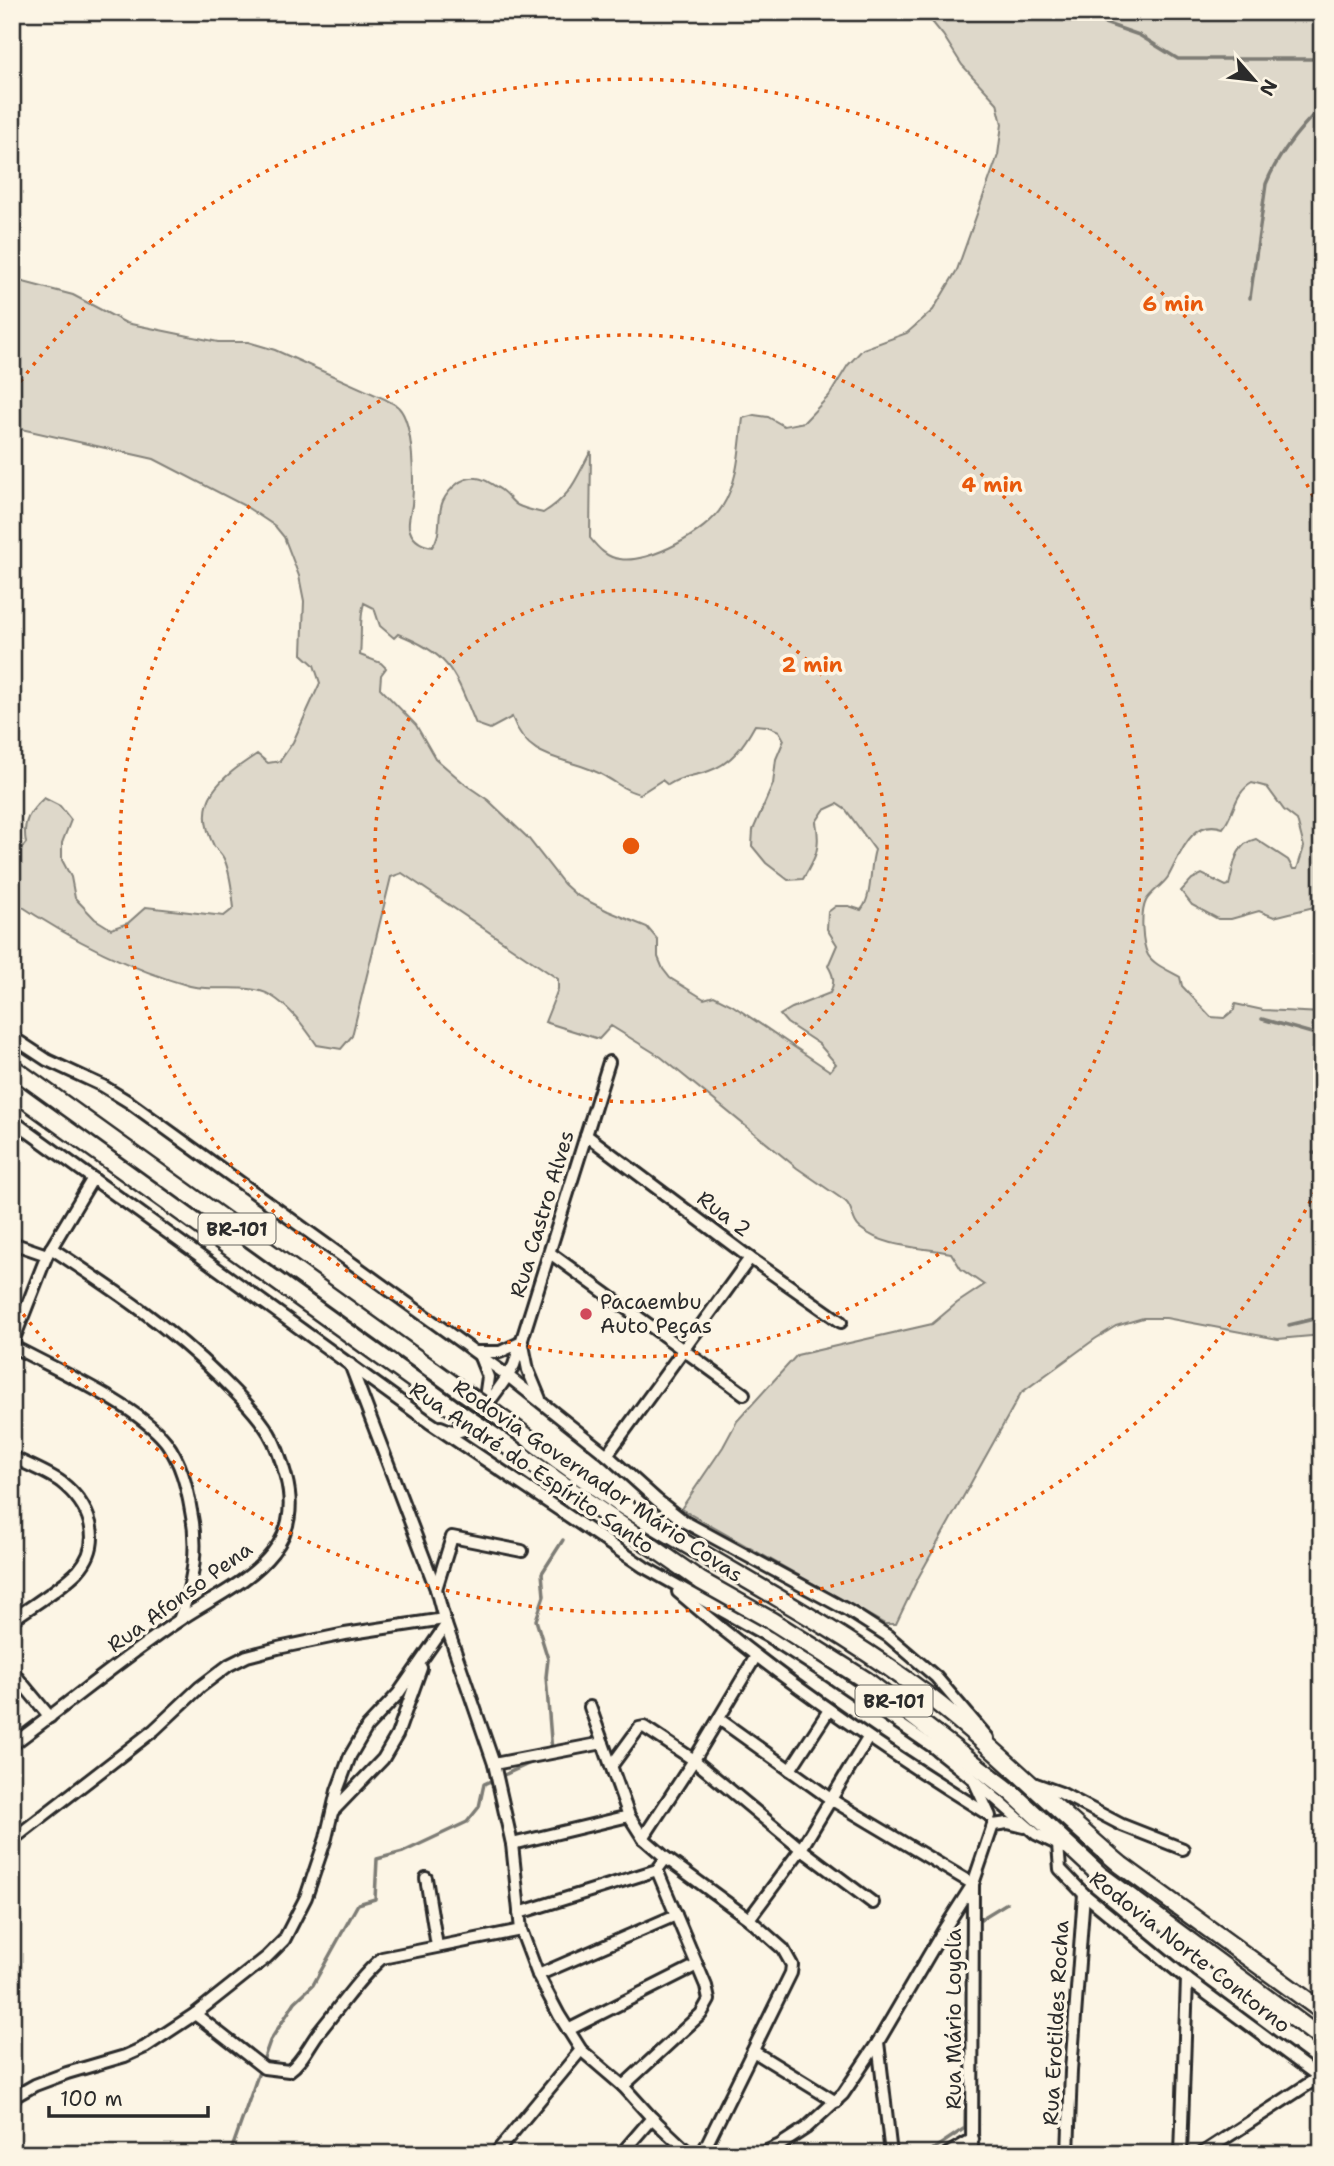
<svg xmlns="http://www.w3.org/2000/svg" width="1334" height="2166" viewBox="0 0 1334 2166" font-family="'Shantell Sans',sans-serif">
<rect width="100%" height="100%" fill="#fcf5e5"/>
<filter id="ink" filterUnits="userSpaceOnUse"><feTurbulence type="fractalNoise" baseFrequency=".0143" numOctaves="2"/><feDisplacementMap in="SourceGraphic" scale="14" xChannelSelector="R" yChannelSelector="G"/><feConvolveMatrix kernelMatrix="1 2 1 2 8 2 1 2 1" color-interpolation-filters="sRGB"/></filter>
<g filter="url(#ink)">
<path fill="#ded8ca" stroke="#84827a" stroke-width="2" fill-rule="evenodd" d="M 924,12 L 1322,12 L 1322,905 L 1274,917 L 1259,911 L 1231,919 L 1218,919 L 1192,905 L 1181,891 L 1192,879 L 1202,874 L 1226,886 L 1229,885 C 1234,867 1234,844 1256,839 L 1288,860 L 1293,869 L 1297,869 L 1304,847 L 1297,820 L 1284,810 L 1267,787 L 1252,783 C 1234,793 1235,813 1223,828 C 1191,817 1180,856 1168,877 C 1162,886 1151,892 1146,901 C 1140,913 1142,944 1148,955 C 1154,965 1170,971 1180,977 L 1182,986 L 1211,1017 L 1224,1018 L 1234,1010 L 1235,1004 L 1263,1010 L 1322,1013 L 1322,1335 L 1278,1339 L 1166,1318 L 1143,1318 L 1116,1326 L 1095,1339 L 1021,1393 L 918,1578 L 896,1624 L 885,1624 L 681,1509 L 723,1447 L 737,1421 L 797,1355 L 932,1324 L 957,1303 L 984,1285 L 961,1269 L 951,1253 C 921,1247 885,1248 860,1228 C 851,1221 854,1208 845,1201 L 797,1168 L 661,1057 L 611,1026 L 599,1039 L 545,1022 L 558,989 L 558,979 L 402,873 L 391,877 L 352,1036 L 341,1049 L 317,1045 C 304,1026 290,1007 270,995 C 251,983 213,992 190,986 C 125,968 67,937 12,900 L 12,852 L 17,854 L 26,843 C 22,822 29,812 44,798 L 60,806 L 71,820 L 62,843 L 62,860 L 71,877 L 75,898 L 95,919 L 111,929 L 128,923 L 146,907 L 224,916 L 234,908 C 232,893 231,873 224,859 C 222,854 217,850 214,846 C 190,799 222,777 257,754 L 268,763 L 280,761 L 293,742 L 320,683 L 314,665 L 302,654 L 304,601 L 299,576 L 284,537 L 275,526 L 245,506 L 154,459 L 12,427 L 12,279 L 73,295 L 126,323 L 218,342 L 248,342 L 275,350 L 385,399 C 389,402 396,404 399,408 C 414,424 414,483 412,505 C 411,511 408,520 409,527 C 411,539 421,545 432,547 C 443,533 436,517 443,501 C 449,489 462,476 477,478 C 484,478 495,486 501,490 C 507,494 511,501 517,505 C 525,509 535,511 543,513 C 573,494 575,480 591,451 L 590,538 C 598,548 607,558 620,559 C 649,564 707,532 722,507 C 739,480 739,449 743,418 L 754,415 L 768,417 L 784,426 L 804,422 L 829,396 L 848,365 L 863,349 L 907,333 L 933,310 L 957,270 L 998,155 L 1002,124 L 997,103 L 962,65 L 943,35 ZM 364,603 L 374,608 L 380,626 L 394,638 L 398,634 C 452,655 455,674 476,724 L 490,729 L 512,717 C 530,766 571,755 606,777 C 619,784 625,791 640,794 L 662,780 L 668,785 C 681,776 695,776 709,771 C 732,763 744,745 755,725 L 767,726 L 779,731 L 784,740 L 776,759 L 773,784 L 753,830 L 752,846 L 766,863 L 788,880 L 803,879 C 816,857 821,848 816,822 L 824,810 L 837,804 L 846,810 L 875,850 C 869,868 873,896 861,910 L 849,906 L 836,906 L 828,912 L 827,929 L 837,945 L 828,966 C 834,976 835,982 830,993 L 792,1008 L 780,1015 L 787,1023 L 819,1044 L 836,1064 L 830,1071 L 732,1005 L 714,996 L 704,999 L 670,978 L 663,969 L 658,957 L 658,940 L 647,927 L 608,911 L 576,895 L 564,884 L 528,838 L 488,800 L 466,785 L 435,758 L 416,725 L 380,688 L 381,675 L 386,668 L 381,663 L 360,655 C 362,638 359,619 364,603 Z"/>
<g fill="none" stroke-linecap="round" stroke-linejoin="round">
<g stroke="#7d7b74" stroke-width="3.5">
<path d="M 1073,12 L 1139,35 L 1178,59 L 1322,59"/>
<path d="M 1250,298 L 1266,184 C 1278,154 1299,129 1322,106"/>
<path d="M 1262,1019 L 1322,1036"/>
<path d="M 1313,1153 L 1322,1154"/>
<path d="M 1289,1325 L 1322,1317"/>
<path d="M 552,1752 L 546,1677 L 548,1659 L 536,1620 L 544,1596 L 542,1573 L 563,1540"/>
<path d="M 976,1922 L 1007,1903"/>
<path d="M 230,2154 L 270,2041 L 295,2002 L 313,1985 L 358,1904 L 375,1899 L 377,1859 L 403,1852 L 467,1822 L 479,1807 L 484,1784 L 537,1760"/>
<path d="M 926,2154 L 965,2128 L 967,1968"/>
</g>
<defs>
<g id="minor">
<path d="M 12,1037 L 47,1060 L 103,1086 L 129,1102 L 508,1376 L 607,1455 L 657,1500 L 685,1522 L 849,1611 L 888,1636 L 936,1677 L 988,1738"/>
<path d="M 12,1120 L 429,1422 L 644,1567 L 769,1637 L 828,1675 L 933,1747 L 972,1778 L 1036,1834 L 1065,1848"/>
<path d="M 586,1135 L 750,1258 L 841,1322"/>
<path d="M 12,1243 L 47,1255"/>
<path d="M 550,1253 L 744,1394"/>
<path d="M 12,1344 L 47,1255 L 93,1178"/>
<path d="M 523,1345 L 528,1370 L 540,1399"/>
<path d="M 12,1346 C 55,1369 137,1405 166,1442 C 181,1462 187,1487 191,1511 C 199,1549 193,1585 179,1620"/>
<path d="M 476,1352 L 500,1352 L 522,1342"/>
<path d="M 480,1357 L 488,1377 L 484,1405"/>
<path d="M 350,1364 L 436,1589 L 444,1619 L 494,1764 L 512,1844 L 521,1930 L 538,1975 L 559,2015 L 581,2050 L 623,2086 L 652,2118 L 690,2154"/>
<path d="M 441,1427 C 448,1430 455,1433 463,1430 C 473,1426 508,1377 514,1365 L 609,1062"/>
<path d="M 607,1455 L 750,1258"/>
<path d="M 12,1457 C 28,1465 47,1472 61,1482 C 89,1504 105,1541 78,1571 C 59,1590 34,1604 12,1620"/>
<path d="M 436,1589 L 452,1537 L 522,1551"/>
<path d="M 678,1592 C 775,1676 881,1748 989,1815"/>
<path d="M 12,1671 L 50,1717"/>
<path d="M 590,1707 L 629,1816 L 643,1838 L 666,1858 L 657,1870 L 706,1986 L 709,2000 L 701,2014 L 623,2086"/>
<path d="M 719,1719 L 832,1800 L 973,1884"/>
<path d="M 12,1745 C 68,1704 121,1659 178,1621 C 210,1599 249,1583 273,1552 C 291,1530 293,1504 286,1477 C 282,1462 277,1446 269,1433 C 256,1412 237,1394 220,1377 C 169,1326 110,1287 51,1248"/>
<path d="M 494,1764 L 603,1743"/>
<path d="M 612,1765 L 639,1728 L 644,1727 L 694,1760 L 801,1849 L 873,1903"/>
<path d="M 790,1770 L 829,1710"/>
<path d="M 975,1783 L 990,1816"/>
<path d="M 1033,1783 L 1061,1793 L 1122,1825 L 1183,1849"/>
<path d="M 334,1810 L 383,1759 L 397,1735 L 421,1668"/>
<path d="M 993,1825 L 1008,1823 L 1024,1827"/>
<path d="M 643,1838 L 694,1760 L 756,1656"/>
<path d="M 12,1840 L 154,1730 L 200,1687 L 229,1665 L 247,1656 L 278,1648 L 345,1634 L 444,1619"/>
<path d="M 512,1844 L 629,1816"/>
<path d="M 1058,1845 L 1060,1869 L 1084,1894 L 1187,1979 L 1319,2077 L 1201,2154"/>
<path d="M 666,1858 L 749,1919 L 783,1949 L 792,1965 L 791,1973 L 702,2154"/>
<path d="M 426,1878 L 437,1946"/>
<path d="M 519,1913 L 657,1870"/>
<path d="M 749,1919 L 801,1849 L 868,1738"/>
<path d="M 538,1975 L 676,1915"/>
<path d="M 195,2014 L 264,2068 L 289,2071 C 302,2062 309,2045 319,2032 C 339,2008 358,1979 382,1958 L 521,1930"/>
<path d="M 568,2030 L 697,1965"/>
<path d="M 878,2042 L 891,2154"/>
<path d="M 753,2051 L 836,2102"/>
<path d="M 12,2098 L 35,2085 L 67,2073 L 125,2056 L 145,2047 L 195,2014 L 267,1957 L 284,1940 L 306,1897 L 326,1838 L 337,1791 L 350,1756 L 367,1727 L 398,1694 L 446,1625"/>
<path d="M 495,2154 L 581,2050"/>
<path d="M 621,2154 L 652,2118"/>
<path d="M 760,2154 L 780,2145 L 806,2128 L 843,2094 L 878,2042 L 943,1931 L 973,1884 L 993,1825"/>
<path d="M 947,2154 L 973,2139"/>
<path d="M 972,2154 L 973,1884"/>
<path d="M 1068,2154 L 1071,2071 L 1084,1894"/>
<path d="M 1181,2154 L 1187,1979"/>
</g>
<g id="highway">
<path d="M 12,1067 L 462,1391"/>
<path d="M 12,1090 L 451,1407"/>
<path d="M 490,1410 C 536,1443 581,1478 628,1509 C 721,1567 819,1617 908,1681 C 985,1736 1049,1805 1121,1865 L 1322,2011"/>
<path d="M 479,1426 L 701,1581 L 772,1621 L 867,1681 L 1012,1793 L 1100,1875 L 1322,2039"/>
</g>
</defs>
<use href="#minor" stroke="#2b2b2b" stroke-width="16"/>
<use href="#highway" stroke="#2b2b2b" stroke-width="21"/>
<use href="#minor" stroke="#fcf5e5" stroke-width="10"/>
<use href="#highway" stroke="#fcf5e5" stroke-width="16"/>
<defs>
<g id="highway-bridge">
<path d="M 462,1391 L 490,1410"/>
<path d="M 451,1407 L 479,1426"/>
</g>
</defs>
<use href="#highway-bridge" stroke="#2b2b2b" stroke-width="21" stroke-linecap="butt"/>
<use href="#highway-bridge" stroke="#fcf5e5" stroke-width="16"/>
</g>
</g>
<g fill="none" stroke="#e8590c" stroke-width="3.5" stroke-dasharray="3.5 7">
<circle cx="631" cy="846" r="256"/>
<circle cx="631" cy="846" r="511"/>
<path d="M1320 1182A767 767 0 0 1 14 1302M14 390A767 767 0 0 1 1320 510"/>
</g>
<circle fill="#d1495b" stroke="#fcf5e5" stroke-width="2.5" cx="586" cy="1314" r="7"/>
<g text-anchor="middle" stroke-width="7" stroke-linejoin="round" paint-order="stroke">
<g fill="#fcf5e5" stroke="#6a6863" stroke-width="2">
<rect x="198.5" y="1213.5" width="77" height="31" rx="5"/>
<rect x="855.5" y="1685.5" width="77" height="31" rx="5"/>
</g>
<g font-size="19" font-weight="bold" fill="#2b2b2b">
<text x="237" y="1236">BR-101</text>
<text x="894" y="1708">BR-101</text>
</g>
<g font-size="21" fill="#2b2b2b" stroke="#fcf5e5">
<text transform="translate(542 1214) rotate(-73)" y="7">Rua Castro Alves</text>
<text transform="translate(724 1214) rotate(37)" y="7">Rua 2</text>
<text transform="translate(532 1468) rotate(34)" y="7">Rua André do Espírito Santo</text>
<text transform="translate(598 1481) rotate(34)" y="7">Rodovia Governador Mário Covas</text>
<text transform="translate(180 1597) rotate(-36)" y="7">Rua Afonso Pena</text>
<text transform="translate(1190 1952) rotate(38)" y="7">Rodovia Norte Contorno</text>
<text transform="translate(954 2019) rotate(-90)" y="7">Rua Mário Loyola</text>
<text transform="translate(1056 2023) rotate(-87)" y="7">Rua Erotildes Rocha</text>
</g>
<g font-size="21" fill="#2b2b2b" stroke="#fcf5e5" text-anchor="start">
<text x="600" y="1309">Pacaembu<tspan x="600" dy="24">Auto Peças</tspan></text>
</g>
</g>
<circle cx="631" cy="846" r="10" fill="#e8590c" stroke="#fcf5e5" stroke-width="3.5"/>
<g font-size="21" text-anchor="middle" font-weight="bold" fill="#e8590c" stroke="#fcf5e5" stroke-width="7" stroke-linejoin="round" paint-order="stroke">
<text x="1173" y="311">6 min</text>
<text x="992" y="492">4 min</text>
<text x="812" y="672">2 min</text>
</g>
<rect width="1334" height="2166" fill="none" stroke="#fcf5e5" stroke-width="42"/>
<rect x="21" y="21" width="1292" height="2124" fill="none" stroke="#2b2b2b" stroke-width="2.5" filter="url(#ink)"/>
<g transform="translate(1254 80) rotate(118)" stroke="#fcf5e5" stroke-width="5" paint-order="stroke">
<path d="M0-5L12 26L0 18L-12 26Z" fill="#2b2b2b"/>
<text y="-10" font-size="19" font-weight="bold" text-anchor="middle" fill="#2b2b2b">N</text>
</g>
<path d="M49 2106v10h159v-10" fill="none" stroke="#2b2b2b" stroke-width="3.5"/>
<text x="60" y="2106" font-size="21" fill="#2b2b2b" stroke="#fcf5e5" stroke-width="5" paint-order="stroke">100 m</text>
</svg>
